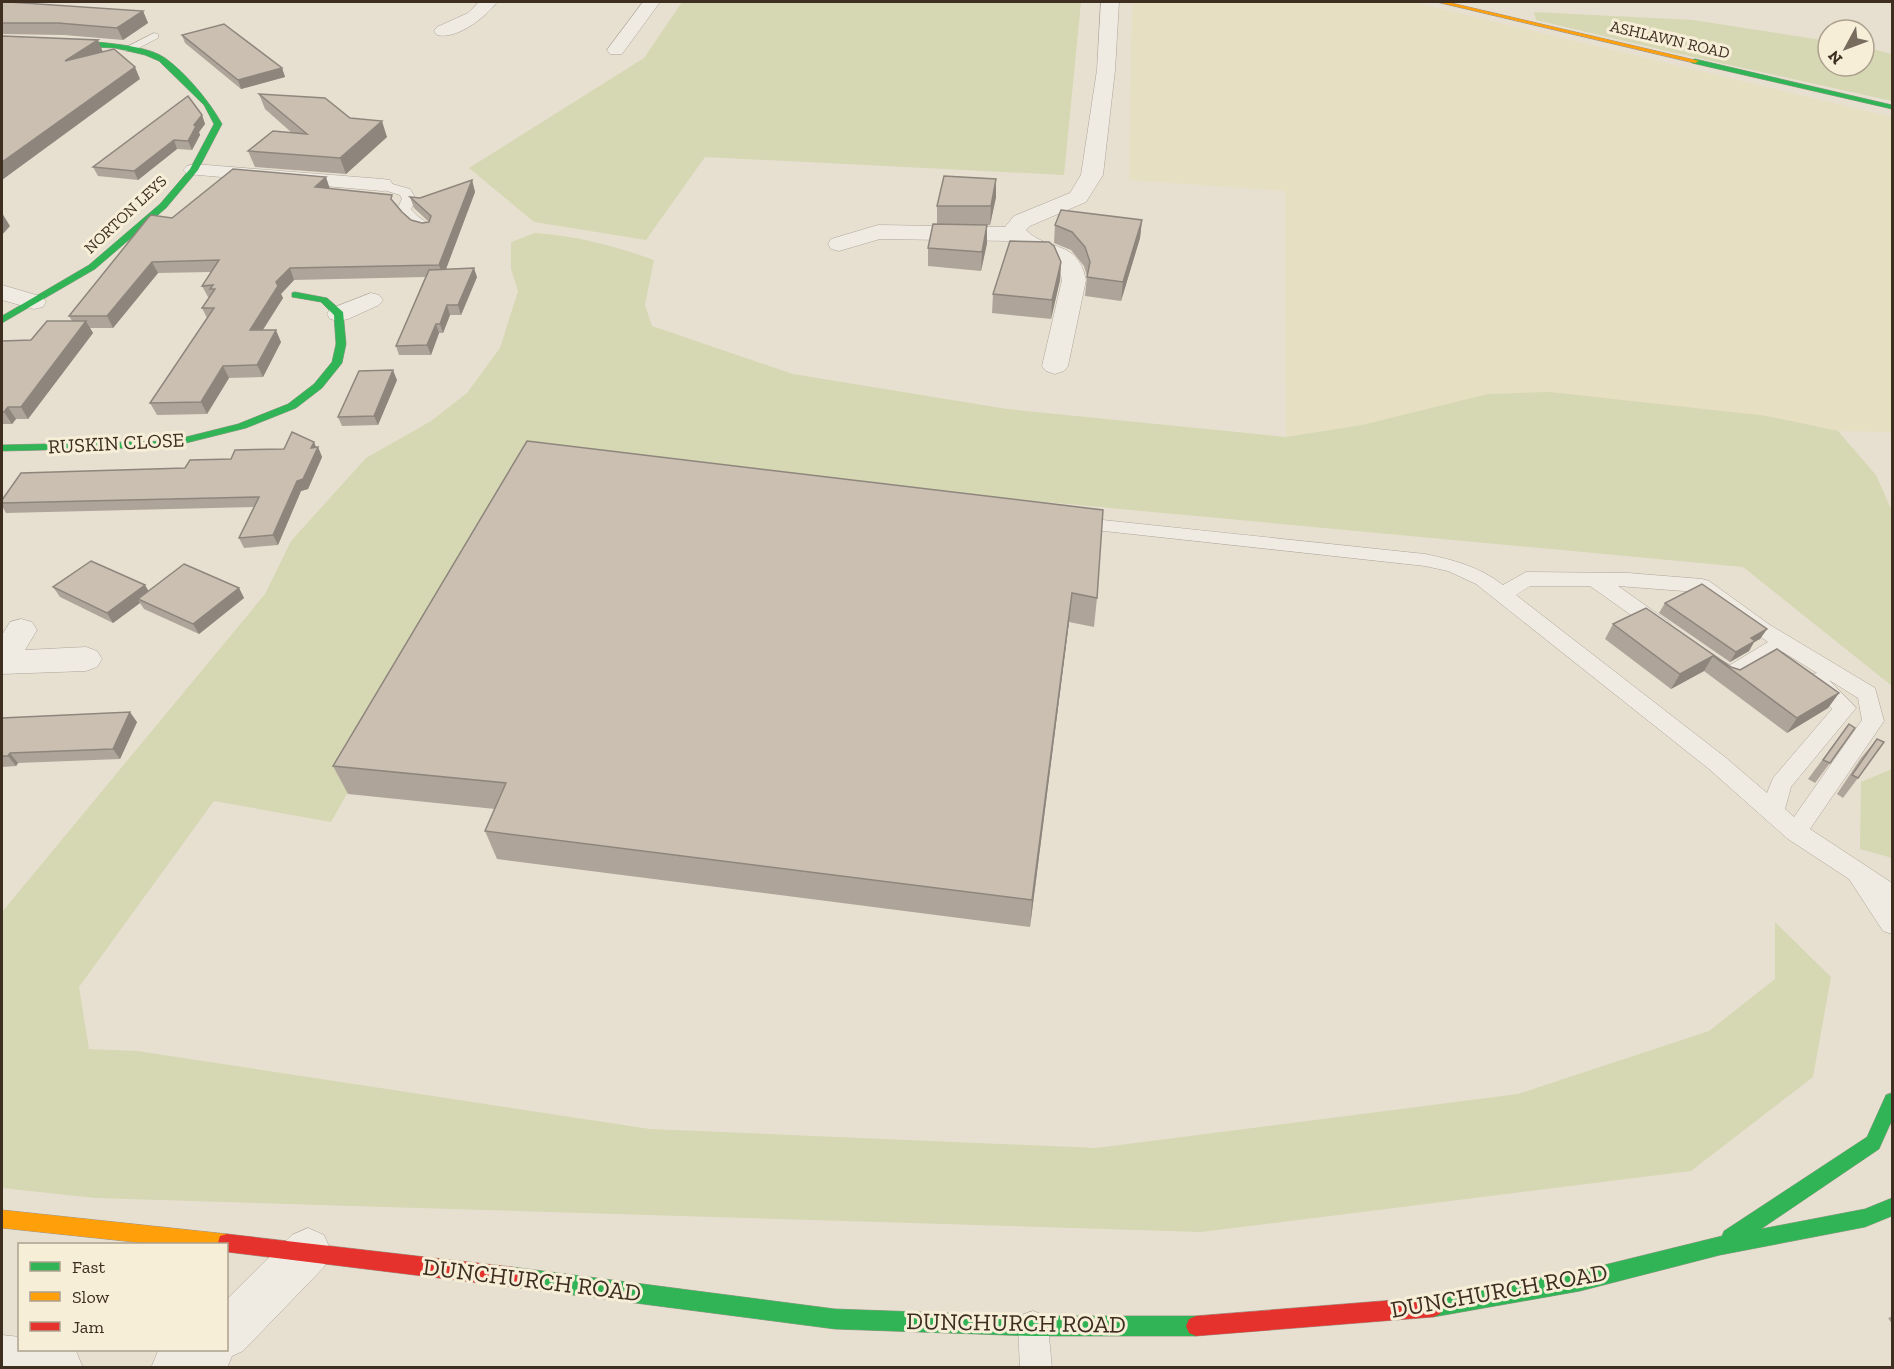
<svg xmlns="http://www.w3.org/2000/svg" width="1894" height="1369" viewBox="0 0 1894 1369" font-family="'Zilla Slab',serif">
<rect width="100%" height="100%" fill="#e7e0d1"/>
<path fill="#e6dfc2" d="M 1132,2 L 1413,2 L 1892,117 L 1892,432 L 1838,431 L 1767,416 L 1362,425 L 1286,437 L 1285,191 L 1129,180 Z"/>
<g fill="#d6d7b3">
<path d="M 682,2 L 1081,2 L 1064,175 L 705,157 L 646,240 L 534,222 L 469,168 L 644,58 Z"/>
<path d="M 1534,12 L 1693,20 L 1828,41 L 1828,66 L 1864,66 L 1864,47 L 1892,54 L 1892,101 L 1671,52 L 1536,20 Z"/>
<path d="M 535,233 C 577,236 615,246 654,260 L 645,305 L 652,326 L 793,374 L 1007,409 L 1286,437 L 1362,425 L 1488,394 L 1550,392 L 1767,416 L 1838,431 L 1876,475 L 1892,511 L 1892,686 L 1743,567 L 541,455 L 331,822 L 214,801 L 79,987 L 89,1049 L 137,1051 L 650,1129 L 1096,1148 L 1518,1094 L 1709,1031 L 1775,979 L 1775,922 L 1831,977 L 1813,1077 L 1691,1171 L 1201,1232 L 95,1198 L 2,1188 L 2,912 L 265,594 L 291,541 L 366,458 L 431,421 L 467,393 L 500,348 L 518,291 L 511,269 L 511,242 Z"/>
<path d="M 1892,769 L 1892,858 L 1860,849 L 1861,782 Z"/>
</g>
<g fill="none" stroke-linecap="round" stroke-linejoin="round">
<defs>
<g id="lane">
<path d="M 154,33 L 158,34 L 158,38 L 133,51 L 125,51 L 123,49 Z"/>
<path d="M 382,181 L 410,189 L 416,199 L 411,209 C 417,218 427,221 433,229 L 431,232 C 417,235 404,220 397,209 L 402,199 L 400,195 L 377,188 L 375,185 L 377,182 Z"/>
<path d="M 1074,517 L 1425,554 C 1454,560 1480,567 1503,585 L 1526,572 L 1628,573 L 1702,579 L 1709,581 L 1770,625 L 1875,688 L 1884,721 L 1810,829 L 1892,883 L 1892,934 L 1883,931 L 1849,879 L 1788,839 L 1709,769 L 1476,584 L 1448,571 L 1425,566 L 1067,527 L 1065,523 L 1067,519 ZM 1530,586 L 1590,586 L 1655,632 L 1662,634 L 1669,632 L 1672,627 L 1669,622 L 1618,586 L 1697,592 L 1768,642 L 1730,665 L 1714,657 L 1707,659 L 1704,664 C 1709,673 1719,680 1729,683 L 1783,652 L 1817,673 L 1809,675 L 1806,680 L 1832,709 L 1773,778 L 1767,793 L 1725,757 L 1516,595 ZM 1829,680 L 1858,698 L 1862,720 L 1794,817 L 1785,809 L 1791,787 L 1856,708 Z"/>
<path d="M 1033,1311 L 1044,1315 L 1048,1326 L 1052,1368 L 1020,1368 L 1018,1326 L 1022,1315 Z"/>
</g>
<g id="street">
<path d="M 479,2 L 497,2 C 486,17 457,40 437,35 L 434,31 L 437,27 L 468,13 Z"/>
<path d="M 643,2 L 660,2 L 622,54 L 610,54 L 607,50 Z"/>
<path d="M 1101,2 L 1119,2 L 1115,70 L 1103,175 L 1086,202 L 1030,226 L 1026,230 C 1049,253 1077,238 1086,280 L 1068,366 L 1064,371 L 1055,374 L 1046,371 L 1042,366 L 1062,280 C 1056,248 1031,259 1011,241 L 880,239 L 839,251 L 831,249 L 828,244 L 831,239 L 878,225 L 1005,227 L 1014,216 L 1070,193 L 1081,175 L 1097,70 Z"/>
<path d="M 194,164 L 382,179 L 390,180 L 393,185 L 390,190 L 382,191 L 187,174 L 183,170 L 187,166 Z"/>
<path d="M 2,285 L 43,297 L 46,302 L 43,307 L 34,309 L 2,300 Z"/>
<path d="M 371,293 L 379,295 L 383,300 L 379,305 L 348,319 L 339,321 L 330,319 L 327,314 L 330,309 Z"/>
<path d="M 21,619 L 32,622 L 37,630 L 25,650 L 86,647 L 97,651 L 102,659 L 97,667 L 86,671 L 2,674 L 2,635 L 10,622 Z"/>
<path d="M 308,1228 L 324,1235 L 331,1251 L 324,1267 L 243,1351 L 232,1356 L 227,1368 L 151,1368 L 158,1351 L 161,1350 L 226,1350 L 226,1300 L 292,1235 Z"/>
<path d="M 2,1335 L 20,1337 L 20,1350 L 73,1350 L 76,1351 L 83,1368 L 2,1368 Z"/>
</g>
<g id="fast">
<path d="M 2,39 C 38,40 138,38 165,58 C 186,73 210,102 222,124 L 198,170 L 166,208 L 95,269 L 2,323 L 2,316 L 89,265 L 160,204 L 190,169 L 214,124 L 204,105 L 159,61 L 145,55 L 115,48 L 2,43 Z"/>
<path d="M 1695,59 L 1892,105 L 1892,109 L 1692,63 L 1691,61 Z"/>
<path d="M 295,292 L 327,298 L 343,312 L 346,344 L 342,363 L 322,388 L 296,408 L 246,428 L 170,447 L 2,451 L 2,445 L 170,441 L 238,424 L 288,404 L 314,384 L 332,362 L 336,344 L 334,315 L 321,302 L 292,297 L 292,293 Z"/>
<path d="M 1892,1093 L 1892,1120 L 1879,1149 L 1761,1229 L 1865,1209 L 1892,1198 L 1892,1216 L 1865,1227 L 1720,1255 L 1580,1291 L 1433,1317 L 1426,1314 L 1423,1307 L 1426,1300 L 1433,1297 L 1580,1271 L 1722,1236 L 1724,1231 L 1867,1137 L 1886,1095 Z"/>
<path d="M 512,1267 L 835,1309 L 1033,1316 L 1196,1316 L 1203,1319 L 1206,1326 L 1203,1333 L 1196,1336 L 1033,1336 L 835,1329 L 512,1287 L 505,1284 L 502,1277 L 505,1270 Z"/>
</g>
<g id="slow">
<path d="M 1437,2 L 1447,2 L 1699,61 L 1695,63 Z"/>
<path d="M 2,1210 L 227,1234 L 234,1236 L 236,1243 L 234,1250 L 227,1252 L 226,1244 L 153,1244 L 2,1228 Z"/>
</g>
<g id="jam">
<path d="M 227,1234 L 512,1267 L 519,1270 L 522,1277 L 519,1284 L 512,1287 L 227,1252 L 226,1244 L 218,1243 L 220,1236 Z"/>
<path d="M 1433,1297 L 1440,1300 L 1443,1307 L 1440,1314 L 1433,1317 L 1196,1336 L 1189,1333 L 1186,1326 L 1189,1319 L 1196,1316 Z"/>
</g>
</defs>
<use href="#lane" stroke="#ada599" stroke-width="1"/>
<use href="#street" stroke="#ada599" stroke-width="1"/>
<use href="#fast" stroke="#9c958a" stroke-width="1"/>
<use href="#slow" stroke="#9c958a" stroke-width="1"/>
<use href="#jam" stroke="#9c958a" stroke-width="1"/>
<use href="#lane" fill="#efebe3" fill-rule="evenodd"/>
<use href="#street" fill="#efebe3" fill-rule="evenodd"/>
<use href="#fast" fill="#30b455" fill-rule="evenodd"/>
<use href="#slow" fill="#ff9f0a" fill-rule="evenodd"/>
<use href="#jam" fill="#e5322d" fill-rule="evenodd"/>
</g>
<g fill="#afa499">
<path d="M 2,2 L 143,11 L 148,23 L 123,40 L 64,35 L 2,34 Z"/>
<path d="M 182,35 L 282,68 L 285,77 L 241,89 L 185,43 Z"/>
<path d="M 259,94 L 350,118 L 387,137 L 346,174 L 255,167 L 248,151 L 292,133 L 265,109 Z"/>
<path d="M 202,115 L 205,124 L 199,132 L 200,135 L 192,150 L 177,149 L 138,180 L 98,176 L 93,167 Z"/>
<path d="M 996,179 L 996,197 L 990,225 L 937,224 L 937,206 Z"/>
<path d="M 472,180 L 475,192 L 446,269 L 477,277 L 461,315 L 450,315 L 443,333 L 439,333 L 431,355 L 399,355 L 396,346 L 425,277 L 294,280 L 281,294 L 283,298 L 263,330 L 281,342 L 263,377 L 229,378 L 207,414 L 157,415 L 150,403 L 207,318 L 202,308 L 210,297 L 208,297 L 202,286 L 211,272 L 158,273 L 113,328 L 90,328 L 93,333 L 28,419 L 16,419 L 12,424 L 2,424 L 2,341 L 31,340 L 72,321 L 69,316 L 172,218 L 330,189 L 395,203 L 402,212 L 411,220 L 422,223 L 429,222 L 414,208 L 410,197 L 420,198 Z"/>
<path d="M 1142,220 L 1140,238 L 1121,301 L 1085,296 L 1087,276 L 1084,266 L 1071,250 L 1054,243 L 1055,225 Z"/>
<path d="M 987,243 L 981,271 L 928,266 L 928,248 Z"/>
<path d="M 1061,262 L 1060,280 L 1051,319 L 992,313 L 993,294 Z"/>
<path d="M 397,380 L 378,425 L 342,426 L 338,417 Z"/>
<path d="M 527,441 L 1097,598 L 1094,627 L 1069,622 L 1030,927 L 497,859 L 485,831 L 495,809 L 348,794 L 333,766 Z"/>
<path d="M 318,447 L 322,457 L 308,489 L 301,491 L 278,545 L 244,548 L 239,538 L 254,507 L 6,513 L 2,506 L 2,500 L 185,468 L 231,459 Z"/>
<path d="M 53,587 L 148,591 L 239,588 L 244,598 L 199,634 L 144,609 L 140,603 L 113,623 L 60,597 Z"/>
<path d="M 1665,603 L 1767,629 L 1760,639 L 1754,642 L 1749,651 L 1730,662 L 1659,613 Z"/>
<path d="M 1646,608 L 1731,667 L 1839,693 L 1828,708 L 1787,733 L 1704,671 L 1671,689 L 1605,639 L 1613,624 Z"/>
<path d="M 2,718 L 137,722 L 120,759 L 18,763 L 16,766 L 2,767 Z"/>
<path d="M 1849,724 L 1830,763 L 1815,783 L 1808,779 Z"/>
<path d="M 1877,739 L 1858,778 L 1843,798 L 1837,794 L 1861,758 Z"/>
<path d="M 1893,1316 L 1893,1325 L 1888,1318 Z"/>
</g>
<g fill="#8e867d">
<path d="M 143,11 L 148,23 L 123,40 L 117,28 Z"/>
<path d="M 98,40 L 103,52 L 65,61 Z"/>
<path d="M 135,67 L 140,79 L 2,180 L 2,162 Z"/>
<path d="M 282,68 L 285,77 L 241,89 L 238,80 Z"/>
<path d="M 202,115 L 205,124 L 199,132 L 200,135 L 192,150 L 188,141 L 194,125 Z"/>
<path d="M 382,121 L 387,137 L 346,174 L 340,158 Z"/>
<path d="M 174,140 L 177,149 L 138,180 L 134,171 Z"/>
<path d="M 326,177 L 330,189 L 315,187 Z"/>
<path d="M 996,179 L 996,197 L 990,225 L 991,206 Z"/>
<path d="M 472,180 L 475,192 L 443,277 L 439,265 Z"/>
<path d="M 2,213 L 10,226 L 2,235 Z"/>
<path d="M 1142,220 L 1140,238 L 1121,301 L 1123,282 Z"/>
<path d="M 987,225 L 987,243 L 981,271 L 982,252 Z"/>
<path d="M 152,262 L 158,273 L 113,328 L 107,316 Z"/>
<path d="M 1061,262 L 1060,280 L 1051,319 L 1052,300 Z"/>
<path d="M 290,268 L 294,280 L 281,294 L 283,298 L 255,342 L 250,330 L 276,282 Z"/>
<path d="M 474,268 L 477,277 L 461,315 L 458,305 Z"/>
<path d="M 447,305 L 450,315 L 443,333 L 440,324 Z"/>
<path d="M 86,321 L 93,333 L 28,419 L 21,407 Z"/>
<path d="M 436,324 L 439,333 L 431,355 L 427,345 Z"/>
<path d="M 276,330 L 281,342 L 263,377 L 257,365 Z"/>
<path d="M 223,366 L 229,378 L 207,414 L 201,402 Z"/>
<path d="M 393,370 L 397,380 L 378,425 L 374,416 Z"/>
<path d="M 8,407 L 16,419 L 12,424 L 4,412 Z"/>
<path d="M 314,442 L 317,449 L 318,447 L 322,457 L 308,489 L 301,491 L 278,545 L 273,535 Z"/>
<path d="M 145,585 L 151,595 L 138,599 L 140,603 L 113,623 L 107,613 Z"/>
<path d="M 239,588 L 244,598 L 199,634 L 193,624 Z"/>
<path d="M 1072,593 L 1069,622 L 1030,927 L 1032,900 Z"/>
<path d="M 1767,629 L 1760,639 L 1754,642 L 1749,651 L 1730,662 L 1736,652 L 1751,638 Z"/>
<path d="M 1713,656 L 1704,671 L 1671,689 L 1680,674 Z"/>
<path d="M 1839,693 L 1828,708 L 1787,733 L 1797,718 Z"/>
<path d="M 130,712 L 137,722 L 120,759 L 113,749 Z"/>
<path d="M 10,753 L 18,763 L 16,766 L 8,756 Z"/>
</g>
<g fill="#cbbfb2" stroke="#8e867d" stroke-width="1.5">
<path d="M 2,2 L 9,2 L 143,11 L 117,28 L 58,23 L 2,23 Z"/>
<path d="M 224,24 L 282,68 L 238,80 L 182,35 Z"/>
<path d="M 2,36 L 98,40 L 65,61 L 114,49 L 135,67 L 2,162 Z"/>
<path d="M 259,94 L 325,98 L 350,118 L 382,121 L 340,158 L 248,151 L 273,131 L 307,134 Z"/>
<path d="M 188,96 L 202,115 L 194,125 L 196,126 L 188,141 L 174,140 L 134,171 L 93,167 Z"/>
<path d="M 233,169 L 326,177 L 315,187 L 392,195 L 391,199 L 402,212 L 411,220 L 422,223 L 429,222 L 431,216 L 410,197 L 420,198 L 472,180 L 439,265 L 290,268 L 276,282 L 278,286 L 250,330 L 276,330 L 257,365 L 223,366 L 201,402 L 150,403 L 214,308 L 202,308 L 215,289 L 210,289 L 213,285 L 202,286 L 219,260 L 152,262 L 107,316 L 69,316 L 148,218 L 151,215 L 172,218 Z"/>
<path d="M 944,176 L 996,179 L 991,206 L 937,206 Z"/>
<path d="M 1061,210 L 1142,220 L 1123,282 L 1087,277 L 1090,262 L 1085,247 L 1072,232 L 1055,225 Z"/>
<path d="M 933,224 L 987,225 L 982,252 L 928,248 Z"/>
<path d="M 1010,241 L 1049,242 L 1054,246 L 1061,262 L 1052,300 L 993,294 Z"/>
<path d="M 474,268 L 458,305 L 447,305 L 440,324 L 436,324 L 427,345 L 396,346 L 429,270 Z"/>
<path d="M 47,321 L 86,321 L 21,407 L 8,407 L 4,412 L 2,412 L 2,341 L 31,340 Z"/>
<path d="M 393,370 L 374,416 L 338,417 L 359,371 Z"/>
<path d="M 292,432 L 314,442 L 311,448 L 318,447 L 303,479 L 297,481 L 273,535 L 239,538 L 259,497 L 2,503 L 2,500 L 21,473 L 185,468 L 190,460 L 231,459 L 235,450 L 284,449 Z"/>
<path d="M 527,441 L 1103,510 L 1097,598 L 1072,593 L 1032,900 L 485,831 L 506,783 L 333,766 Z"/>
<path d="M 91,561 L 145,585 L 107,613 L 53,587 Z"/>
<path d="M 184,564 L 239,588 L 193,624 L 138,599 Z"/>
<path d="M 1702,584 L 1767,629 L 1751,638 L 1755,641 L 1736,652 L 1665,603 Z"/>
<path d="M 1646,608 L 1731,667 L 1740,670 L 1777,649 L 1839,693 L 1797,718 L 1713,656 L 1680,674 L 1613,624 Z"/>
<path d="M 130,712 L 113,749 L 10,753 L 8,756 L 2,756 L 2,718 Z"/>
<path d="M 1849,724 L 1855,728 L 1830,763 L 1823,760 Z"/>
<path d="M 1877,739 L 1884,742 L 1858,778 L 1852,775 Z"/>
</g>
<g text-anchor="middle" stroke-width="6" stroke-linejoin="round" paint-order="stroke">
<g font-size="16" fill="#3d2e20" stroke="#f7eed8">
<text transform="translate(1670 39) rotate(13)" y="6">ASHLAWN ROAD</text>
<text transform="translate(125 214) rotate(-43)" y="6">NORTON LEYS</text>
</g>
<g font-size="20" fill="#3d2e20" stroke="#f7eed8">
<text transform="translate(116 443) rotate(-3)" y="7">RUSKIN CLOSE</text>
</g>
<g font-size="24" fill="#3d2e20" stroke="#f7eed8">
<text transform="translate(532 1280) rotate(7)" y="8">DUNCHURCH ROAD</text>
<text transform="translate(1499 1291) rotate(-10)" y="8">DUNCHURCH ROAD</text>
<text transform="translate(1016 1323) rotate(1)" y="8">DUNCHURCH ROAD</text>
</g>
</g>
<rect width="1894" height="1369" fill="none" stroke="#3d2e20" stroke-width="6"/>
<rect x="18" y="1243" width="210" height="108" fill="#f7eed8" stroke="#ada18e" stroke-width="1.5"/>
<rect x="30" y="1262" width="30" height="9" fill="#30b455" stroke="#ada18e" stroke-width="1.5"/>
<text x="72" y="1273" font-size="18" fill="#3d2e20">Fast</text>
<rect x="30" y="1292" width="30" height="9" fill="#ff9f0a" stroke="#ada18e" stroke-width="1.5"/>
<text x="72" y="1303" font-size="18" fill="#3d2e20">Slow</text>
<rect x="30" y="1322" width="30" height="9" fill="#e5322d" stroke="#ada18e" stroke-width="1.5"/>
<text x="72" y="1333" font-size="18" fill="#3d2e20">Jam</text>
<g transform="translate(1846 48) rotate(229)"><circle r="28" fill="#f7eed8" stroke="#ada18e" stroke-width="1.5"/>
<path d="M0-4.5L10 22L0 15L-10 22Z" fill="#786c5e"/>
<text y="-9" font-size="16" font-weight="bold" text-anchor="middle" fill="#3d2e20">N</text>
</g>
</svg>
